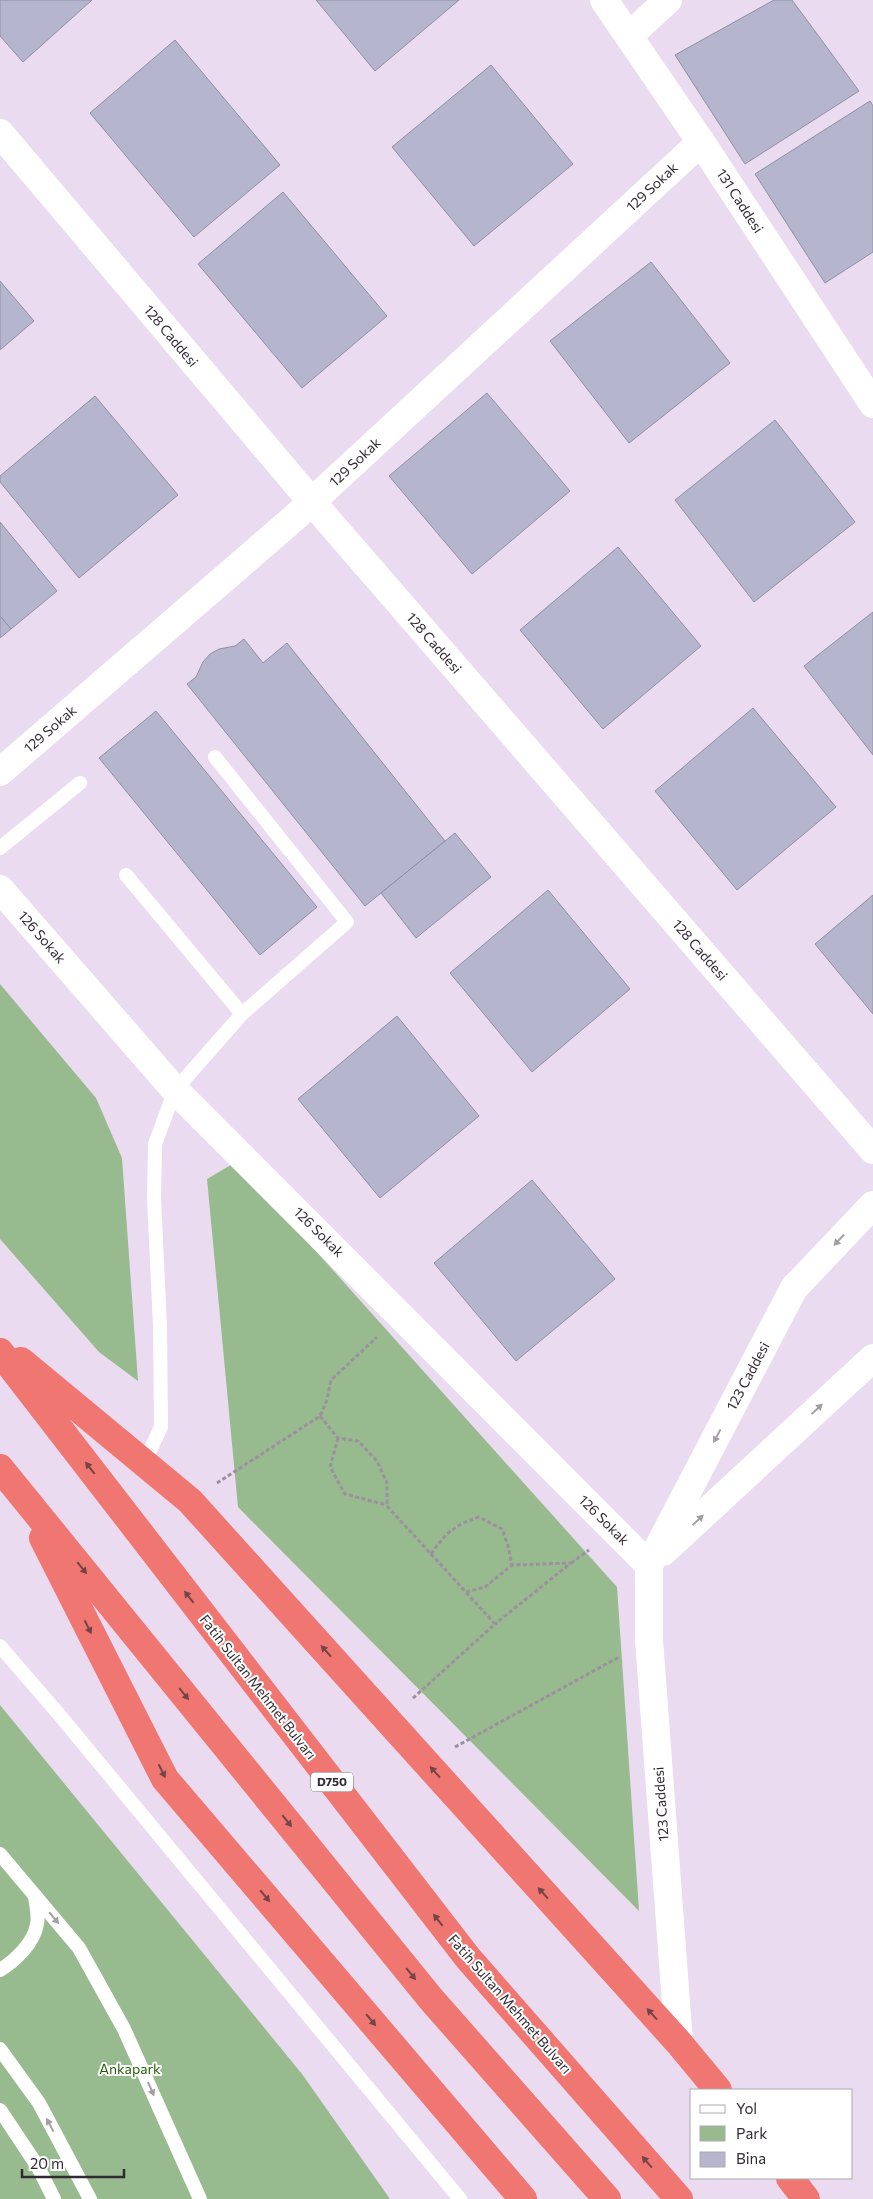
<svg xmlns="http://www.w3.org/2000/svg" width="873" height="2199" viewBox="0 0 873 2199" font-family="Commissioner,sans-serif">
<rect width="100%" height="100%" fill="#ebdbf0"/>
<g fill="#97ba8e">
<path d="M 0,984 L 96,1098 L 122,1158 L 138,1381 L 99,1352 L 0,1239 Z"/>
<path d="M 236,1162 L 617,1587 L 639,1911 L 238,1507 L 207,1179 Z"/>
<path d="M 0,1705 L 302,2074 L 390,2199 L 0,2199 Z"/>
</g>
<g fill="#b5b6cd" stroke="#8e8fa5">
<path d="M 0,0 L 92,0 L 23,62 L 0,36 Z"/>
<path d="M 316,0 L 459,0 L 375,71 Z"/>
<path d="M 774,0 L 792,0 L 859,91 L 745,164 L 675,55 Z"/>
<path d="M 175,40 L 280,165 L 194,237 L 90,113 Z"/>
<path d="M 491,65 L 573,164 L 474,246 L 392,147 Z"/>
<path d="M 870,101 L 873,106 L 873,252 L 825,283 L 755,174 Z"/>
<path d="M 283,192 L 387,316 L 302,388 L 198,264 Z"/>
<path d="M 651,262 L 730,363 L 629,443 L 550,341 Z"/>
<path d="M 0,281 L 34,321 L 0,350 Z"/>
<path d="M 487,393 L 570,491 L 472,574 L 389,476 Z"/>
<path d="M 95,396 L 178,495 L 79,578 L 0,482 L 0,476 Z"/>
<path d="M 775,420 L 855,522 L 754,602 L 675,500 Z"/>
<path d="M 0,522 L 57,591 L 11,629 L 0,616 Z"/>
<path d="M 618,547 L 701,646 L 603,729 L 520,630 Z"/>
<path d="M 873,612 L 873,755 L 804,666 Z"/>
<path d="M 0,616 L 11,629 L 0,638 Z"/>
<path d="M 244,639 L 263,663 L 287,643 L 445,841 L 365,906 L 187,684 L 196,677 L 203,662 L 210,654 L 219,649 L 235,646 Z"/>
<path d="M 753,708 L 836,807 L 737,890 L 655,791 Z"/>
<path d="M 156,711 L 317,907 L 260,955 L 99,758 Z"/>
<path d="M 455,833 L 491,877 L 416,938 L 381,893 Z"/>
<path d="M 548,890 L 630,989 L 532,1072 L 450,973 Z"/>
<path d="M 873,895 L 873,1014 L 815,944 Z"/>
<path d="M 397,1016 L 479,1116 L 380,1198 L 298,1099 Z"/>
<path d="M 532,1180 L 615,1279 L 516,1361 L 434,1263 Z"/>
</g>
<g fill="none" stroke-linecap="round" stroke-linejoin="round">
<g stroke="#9c909f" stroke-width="3" stroke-dasharray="4 2.5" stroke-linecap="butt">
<path d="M 320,1416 L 338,1438 L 358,1441 L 377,1461 L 387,1483 L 387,1506 L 495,1624 L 411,1700"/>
<path d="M 338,1438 L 330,1467 L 345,1494 L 387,1505"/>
<path d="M 217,1483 L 320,1416 L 327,1400 L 331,1380 L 377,1337"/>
<path d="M 431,1554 C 446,1533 454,1525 479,1517 L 502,1529 L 508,1546 L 512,1565 L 571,1563 L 495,1624"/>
<path d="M 571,1563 L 589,1550"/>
<path d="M 466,1592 L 485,1587 L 512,1565"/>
<path d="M 455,1747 L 619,1657"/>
</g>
<g stroke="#fff" stroke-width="14">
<path d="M 0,848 L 80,783"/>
<path d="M 126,875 L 242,1014"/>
<path d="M 144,1463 L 161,1427 L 160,1326 L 154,1198 L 155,1144 L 175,1090 L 242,1014 L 347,922 L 215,757"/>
<path d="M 0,1646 L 57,1712 L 460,2199"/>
<path d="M 0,1854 L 79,1948 L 124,2029 L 200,2199"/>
<path d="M 0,1970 C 15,1961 34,1943 37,1924 C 39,1916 36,1905 35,1896"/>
<path d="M 0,2049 L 39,2103 L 90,2199"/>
<path d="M 0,2110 L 38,2167 L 54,2199"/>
</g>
<g stroke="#fff" stroke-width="28">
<path d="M 0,133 L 312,502 L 873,1150"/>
<path d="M 0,772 L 293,519 L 701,142"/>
</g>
<g stroke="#fff" stroke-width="28">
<path d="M 604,0 L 701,142 L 873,404"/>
<path d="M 630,35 L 668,0"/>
<path d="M 0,889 L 175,1090 L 649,1565"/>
<path d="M 663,1552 L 873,1358"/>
<path d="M 679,2043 L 649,1640 L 649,1565 L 794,1288 L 873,1205"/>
</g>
<g stroke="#f07671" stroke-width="28">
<path d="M 0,1352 L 468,1958 L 679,2199"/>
<path d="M 21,1361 L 190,1501 L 679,2043 L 718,2090"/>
<path d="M 0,1468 L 431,1999 L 607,2199"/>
<path d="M 43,1538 L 165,1779 L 523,2199"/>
<path d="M 790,2178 L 806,2199"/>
</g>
</g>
<defs><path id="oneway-solid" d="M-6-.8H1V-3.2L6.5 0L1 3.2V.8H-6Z" transform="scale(1.25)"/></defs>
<g fill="#a29fa2">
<use href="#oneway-solid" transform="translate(839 1240) rotate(133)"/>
<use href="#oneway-solid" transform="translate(817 1409) rotate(-43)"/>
<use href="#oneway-solid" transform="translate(717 1436) rotate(118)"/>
<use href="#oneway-solid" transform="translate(698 1520) rotate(-43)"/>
<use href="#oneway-solid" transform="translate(54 1918) rotate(50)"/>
<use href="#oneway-solid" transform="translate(151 2089) rotate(66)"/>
<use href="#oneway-solid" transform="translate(50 2125) rotate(-118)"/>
</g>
<g fill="#734547">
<use href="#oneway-solid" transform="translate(90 1468) rotate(-128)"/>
<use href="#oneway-solid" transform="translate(82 1568) rotate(51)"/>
<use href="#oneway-solid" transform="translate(189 1597) rotate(-128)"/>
<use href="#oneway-solid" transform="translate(88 1627) rotate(63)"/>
<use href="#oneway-solid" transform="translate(326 1651) rotate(-132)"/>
<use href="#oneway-solid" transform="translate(184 1694) rotate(51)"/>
<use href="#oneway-solid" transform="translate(162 1771) rotate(63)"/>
<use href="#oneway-solid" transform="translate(435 1772) rotate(-132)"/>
<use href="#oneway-solid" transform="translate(287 1821) rotate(51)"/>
<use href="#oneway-solid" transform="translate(543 1893) rotate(-132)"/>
<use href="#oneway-solid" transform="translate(265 1896) rotate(50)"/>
<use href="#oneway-solid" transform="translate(438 1920) rotate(-128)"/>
<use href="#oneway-solid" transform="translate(411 1974) rotate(51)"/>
<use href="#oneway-solid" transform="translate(652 2014) rotate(-132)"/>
<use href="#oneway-solid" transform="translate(371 2020) rotate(50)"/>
<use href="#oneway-solid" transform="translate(647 2162) rotate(-131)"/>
</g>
<g text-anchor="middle" stroke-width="4" stroke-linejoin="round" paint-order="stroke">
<rect fill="#fff" stroke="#6e6a6f" stroke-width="1" x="311" y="1772.5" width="42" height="19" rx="4"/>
<g font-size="12" font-weight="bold" fill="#302a31">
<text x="332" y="1786">D750</text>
</g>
<g font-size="14" fill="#302a31" stroke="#fff">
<text transform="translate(652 187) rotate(-43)" y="5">129 Sokak</text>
<text transform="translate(740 201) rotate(57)" y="5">131 Caddesi</text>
<text transform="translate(171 336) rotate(50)" y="5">128 Caddesi</text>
<text transform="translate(355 462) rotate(-43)" y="5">129 Sokak</text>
<text transform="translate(434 643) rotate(49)" y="5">128 Caddesi</text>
<text transform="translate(50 729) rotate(-41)" y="5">129 Sokak</text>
<text transform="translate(42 937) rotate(49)" y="5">126 Sokak</text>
<text transform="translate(700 950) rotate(49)" y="5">128 Caddesi</text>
<text transform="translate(319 1232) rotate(45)" y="5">126 Sokak</text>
<text transform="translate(748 1376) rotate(-62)" y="5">123 Caddesi</text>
<text transform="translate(604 1520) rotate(45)" y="5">126 Sokak</text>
<text transform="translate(258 1687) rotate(52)" y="5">Fatih Sultan Mehmet Bulvarı</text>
<text transform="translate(661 1804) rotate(-94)" y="5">123 Caddesi</text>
<text transform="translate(510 2004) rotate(49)" y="5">Fatih Sultan Mehmet Bulvarı</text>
</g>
<g font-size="14" fill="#215d06" stroke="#fff">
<text x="130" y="2074">Ankapark</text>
</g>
</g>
<rect x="690" y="2089" width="162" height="90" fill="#ffffff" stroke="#acaaad"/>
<rect x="700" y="2105" width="25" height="8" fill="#ffffff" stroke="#acaaad"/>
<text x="736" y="2114" font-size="15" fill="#302a31">Yol</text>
<rect x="700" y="2126" width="25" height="15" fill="#97ba8e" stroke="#acaaad"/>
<text x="736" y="2139" font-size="15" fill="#302a31">Park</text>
<rect x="700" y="2152" width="25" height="15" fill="#b5b6cd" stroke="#acaaad"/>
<text x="736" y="2164" font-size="15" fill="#302a31">Bina</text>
<path d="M22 2169v8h102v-8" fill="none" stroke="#302a31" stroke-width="2.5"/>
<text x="30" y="2169" font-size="15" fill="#302a31" stroke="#ffffff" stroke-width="4" paint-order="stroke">20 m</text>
</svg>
